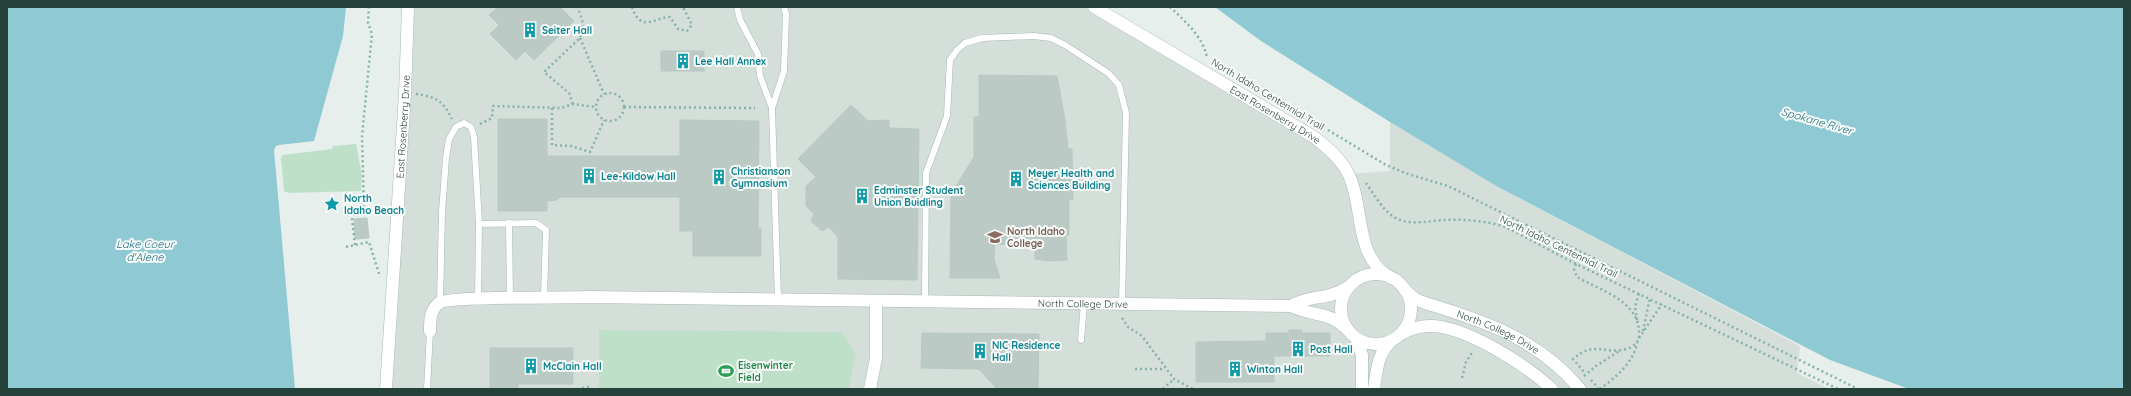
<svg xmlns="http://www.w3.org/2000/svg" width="2131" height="396" viewBox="0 0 2131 396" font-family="Quicksand,sans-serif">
<rect width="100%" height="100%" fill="#e6efeb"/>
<path fill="#d4dfda" d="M 408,7 L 1094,7 L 1314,137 L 1348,174 L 1390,171 L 1390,122 L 1498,187 L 1800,346 L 1797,373 L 1829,389 L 386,389 Z"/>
<g fill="#bfe0c8">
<path d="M 356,144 L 362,175 L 361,191 L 289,193 L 284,191 L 281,158 L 283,155 L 332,149 L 333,146 Z"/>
<path d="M 599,330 L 841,332 L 856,353 L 849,389 L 599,389 Z"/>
</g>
<g fill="#8ec9d4">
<path d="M 7,7 L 346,7 L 343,36 L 314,141 L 279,145 L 276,146 L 274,150 L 295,389 L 7,389 Z"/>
<path d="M 1215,7 L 2124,7 L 2124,389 L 1909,389 L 1830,360 L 1498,187 L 1390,122 L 1261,41 Z"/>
</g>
<g fill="#bbcac4" stroke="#b8c9c2">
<path d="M 498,7 L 560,7 L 574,21 L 534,60 L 525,51 L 516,60 L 490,34 L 499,25 L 489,15 Z"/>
<rect x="661" y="51" width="43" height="20"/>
<path d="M 979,75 L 1057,76 L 1065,120 L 1068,149 L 1072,149 L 1073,199 L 1069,199 L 1069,235 L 1066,235 L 1067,260 L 1050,261 L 1035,259 L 1035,246 L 995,244 L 994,259 L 1000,278 L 950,278 L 951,194 L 974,157 L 974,117 L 979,117 Z"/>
<path d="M 851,105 L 868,121 L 889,120 L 889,128 L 919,129 L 917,280 L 838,279 L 838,237 L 829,227 L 822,231 L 811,221 L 814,214 L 806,206 L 806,186 L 816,177 L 798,159 Z"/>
<path d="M 498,119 L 547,119 L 547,156 L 680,156 L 680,120 L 759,121 L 758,228 L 761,228 L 761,256 L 693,256 L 693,231 L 680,231 L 680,197 L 560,197 L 557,200 L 547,201 L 547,211 L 498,211 Z"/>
<path d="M 367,218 L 369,238 L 355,239 L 354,219 Z"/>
<path d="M 1289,330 L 1302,330 L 1302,333 L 1330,333 L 1330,356 L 1274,356 L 1274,382 L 1196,382 L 1196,342 L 1266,341 L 1266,333 L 1289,333 Z"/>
<path d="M 922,333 L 1039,334 L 1038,389 L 997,389 L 979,369 L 921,368 Z"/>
<path d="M 490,348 L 573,348 L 573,384 L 518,384 L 518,389 L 490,389 Z"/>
</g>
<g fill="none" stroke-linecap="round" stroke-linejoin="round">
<defs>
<g id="lane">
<path d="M 737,7 L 740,20 L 758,54 L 760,76 L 772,108 L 778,299"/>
<path d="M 772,108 L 784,71 L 786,14 L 784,7"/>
<path d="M 509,223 L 510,298"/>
<path d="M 478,299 L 479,224"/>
<path d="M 925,301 L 926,173 L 947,116 L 950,60 L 957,50 L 965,43 L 982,38 L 1034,36 L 1051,38 L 1065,45 L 1108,73 L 1119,85 L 1126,113 L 1122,304"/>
<path d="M 440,302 L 442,212 L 446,158 L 449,139 L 456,127 L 464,123 L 471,127 L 474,137 L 479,224 L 536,223 L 546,230 L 544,298"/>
<path d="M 1081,340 L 1084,303"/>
<path d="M 427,389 L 430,331"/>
</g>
<g id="street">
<path d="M 1291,306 C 1311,294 1326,301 1348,287"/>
<path id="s1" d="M 430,331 C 430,320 430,310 439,303 C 449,296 569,298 589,297 L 1291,306 C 1313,317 1329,310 1349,331"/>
<path d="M 870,389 L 876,358 L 876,301"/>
</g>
<g id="secondary">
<path id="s2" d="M 1094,7 L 1314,137 C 1328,148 1340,158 1348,173 C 1365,208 1353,256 1391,278"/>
<circle cx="1376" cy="309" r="35"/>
<path id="s3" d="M 1405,290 L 1415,299 L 1425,303 C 1485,321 1538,339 1580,389"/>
<path d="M 1401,334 C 1410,329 1419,326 1430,326 C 1466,326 1526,365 1552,389"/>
<path d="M 1356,338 L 1362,355 L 1362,389"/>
<path id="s4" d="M 386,389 L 405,94 L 408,7"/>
<path d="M 1374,389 C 1377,370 1377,354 1392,340"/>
</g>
</defs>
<use href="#lane" stroke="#a8b8b2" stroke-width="7"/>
<use href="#street" stroke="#a8b8b2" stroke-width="13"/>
<use href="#secondary" stroke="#a4bbb3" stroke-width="13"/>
<g stroke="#86b3a5" stroke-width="2.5" stroke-dasharray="2 3" stroke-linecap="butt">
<path d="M 632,7 C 641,34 655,17 670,17 L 678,29 L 687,31 L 692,25 L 683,7"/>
<path d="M 1170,7 C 1185,21 1204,38 1207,58"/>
<path d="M 580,38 L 604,94"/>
<circle cx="610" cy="107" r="14"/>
<path d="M 416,94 C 437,97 443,101 452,119"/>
<path d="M 573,104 L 569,93 L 544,72 L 580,38 L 583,23 L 578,7"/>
<path d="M 624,107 L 755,108"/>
<path d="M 552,108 L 552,145 L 571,146 L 590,152 L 604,120"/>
<path d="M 480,124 L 492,118 L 493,106 L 561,108 L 573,104 L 595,107"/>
<path d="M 1328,130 L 1386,165 L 1408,174 L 1448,186 L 1858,389"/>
<path d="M 1366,183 C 1373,193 1381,207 1391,215 C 1406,227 1427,221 1445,220 C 1465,219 1487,221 1506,227 L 1576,264 L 1838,389"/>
<path d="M 355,245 L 351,209 L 364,208 L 362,136 L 372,34 L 368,23 L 369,7"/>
<path d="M 346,247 L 369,242 L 380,277"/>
<path d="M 1576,264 L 1574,269 L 1577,277 C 1599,290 1641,301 1639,335 C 1639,343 1633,347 1626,349 C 1604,355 1595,340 1573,359 L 1584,372"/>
<path d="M 1122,318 L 1128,327 L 1142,336 L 1174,379 L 1193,389"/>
<path d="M 1637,320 L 1635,307 L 1639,293"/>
<path d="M 1643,331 L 1650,298"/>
<path d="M 1639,338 L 1662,304"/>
<path d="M 1135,369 L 1165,369"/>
<path d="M 1584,376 L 1596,366 L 1621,350"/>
<path d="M 1462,378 L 1466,362 L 1473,351"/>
<path d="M 1591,380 L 1599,389"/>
<path d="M 577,389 L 589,387"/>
<path d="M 1163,389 L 1174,379"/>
<path d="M 1600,389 C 1616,377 1634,362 1637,343"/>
</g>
<use href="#lane" stroke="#fff" stroke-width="6"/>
<use href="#street" stroke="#fff" stroke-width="12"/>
<use href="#secondary" stroke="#fff" stroke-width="12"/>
</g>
<defs>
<symbol id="building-bare" viewBox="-9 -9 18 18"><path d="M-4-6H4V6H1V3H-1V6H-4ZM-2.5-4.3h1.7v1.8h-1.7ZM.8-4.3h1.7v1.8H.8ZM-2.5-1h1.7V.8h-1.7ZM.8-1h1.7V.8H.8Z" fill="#0f9aa8" stroke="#f7fbf9" stroke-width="2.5" paint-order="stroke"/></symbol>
<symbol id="sight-bare" viewBox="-9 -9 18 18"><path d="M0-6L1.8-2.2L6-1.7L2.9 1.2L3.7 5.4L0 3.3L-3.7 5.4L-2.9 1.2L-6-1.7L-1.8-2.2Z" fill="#0f9aa8" stroke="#f7fbf9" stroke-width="2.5" paint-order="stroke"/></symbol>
<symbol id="university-bare" viewBox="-9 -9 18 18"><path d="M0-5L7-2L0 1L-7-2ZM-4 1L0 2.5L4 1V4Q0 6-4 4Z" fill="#8d6e63" stroke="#f7fbf9" stroke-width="2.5" paint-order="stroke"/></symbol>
<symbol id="stadium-bare" viewBox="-9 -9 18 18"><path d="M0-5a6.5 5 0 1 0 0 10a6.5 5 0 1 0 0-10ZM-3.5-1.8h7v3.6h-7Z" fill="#2e9e5b" stroke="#f7fbf9" stroke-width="2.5" paint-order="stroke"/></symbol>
</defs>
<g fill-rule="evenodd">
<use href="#building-bare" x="519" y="19" width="22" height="22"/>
<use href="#building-bare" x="672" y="50" width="22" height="22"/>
<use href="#building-bare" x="578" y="165" width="22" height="22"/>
<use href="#building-bare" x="708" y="166" width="22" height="22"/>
<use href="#building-bare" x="1005" y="168" width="22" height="22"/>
<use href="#building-bare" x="851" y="185" width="22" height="22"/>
<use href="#sight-bare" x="321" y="193" width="22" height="22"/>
<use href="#university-bare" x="984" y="226" width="22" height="22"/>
<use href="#building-bare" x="1287" y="338" width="22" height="22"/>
<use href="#building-bare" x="969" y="340" width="22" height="22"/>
<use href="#building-bare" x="520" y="355" width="22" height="22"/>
<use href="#building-bare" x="1224" y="358" width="22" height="22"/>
<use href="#stadium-bare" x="715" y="360" width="22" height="22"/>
</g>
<g text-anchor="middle" stroke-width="4" stroke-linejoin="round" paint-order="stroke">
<g font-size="10" font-weight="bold" fill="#0d838f" stroke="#f7fbf9" text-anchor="start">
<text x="542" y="34">Seiter Hall</text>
<text x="695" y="65">Lee Hall Annex</text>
<text x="731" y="175">Christianson<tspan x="731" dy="12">Gymnasium</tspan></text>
<text x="1028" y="177">Meyer Health and<tspan x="1028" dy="12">Sciences Building</tspan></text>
<text x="601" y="180">Lee-Kildow Hall</text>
<text x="874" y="194">Edminster Student<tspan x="874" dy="12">Union Buidling</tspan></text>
<text x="344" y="202">North<tspan x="344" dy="12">Idaho Beach</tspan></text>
<text x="992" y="349">NIC Residence<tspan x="992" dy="12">Hall</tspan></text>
<text x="1310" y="353">Post Hall</text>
<text x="543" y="370">McClain Hall</text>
<text x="1247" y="373">Winton Hall</text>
</g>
<g font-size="10" fill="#24423a" stroke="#f7fbf9">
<text transform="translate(1268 94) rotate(31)" y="4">North Idaho Centennial Trail</text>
<text dy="4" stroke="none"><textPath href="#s2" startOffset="211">East Rosenberry Drive</textPath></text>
<text dy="4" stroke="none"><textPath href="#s4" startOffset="263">East Rosenberry Drive</textPath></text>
<text transform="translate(1559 246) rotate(26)" y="4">North Idaho Centennial Trail</text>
<text dy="4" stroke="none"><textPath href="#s1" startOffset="675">North College Drive</textPath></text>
<text dy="4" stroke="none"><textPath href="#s3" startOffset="103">North College Drive</textPath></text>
</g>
<g font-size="10" font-weight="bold" fill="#785e54" stroke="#f7fbf9" text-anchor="start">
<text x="1007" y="235">North Idaho<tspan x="1007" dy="12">College</tspan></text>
</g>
<g font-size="10" font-weight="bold" fill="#27864d" stroke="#f7fbf9" text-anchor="start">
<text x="738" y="369">Eisenwinter<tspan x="738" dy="12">Field</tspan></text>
</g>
<g font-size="11" font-style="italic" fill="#1c6f80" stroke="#f7fbf9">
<text transform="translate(1817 121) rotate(16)" y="4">Spokane River</text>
<text x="145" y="248">Lake Coeur<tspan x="145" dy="13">d'Alene</tspan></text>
</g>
</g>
<rect width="2131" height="396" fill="none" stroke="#24423a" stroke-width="16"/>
</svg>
